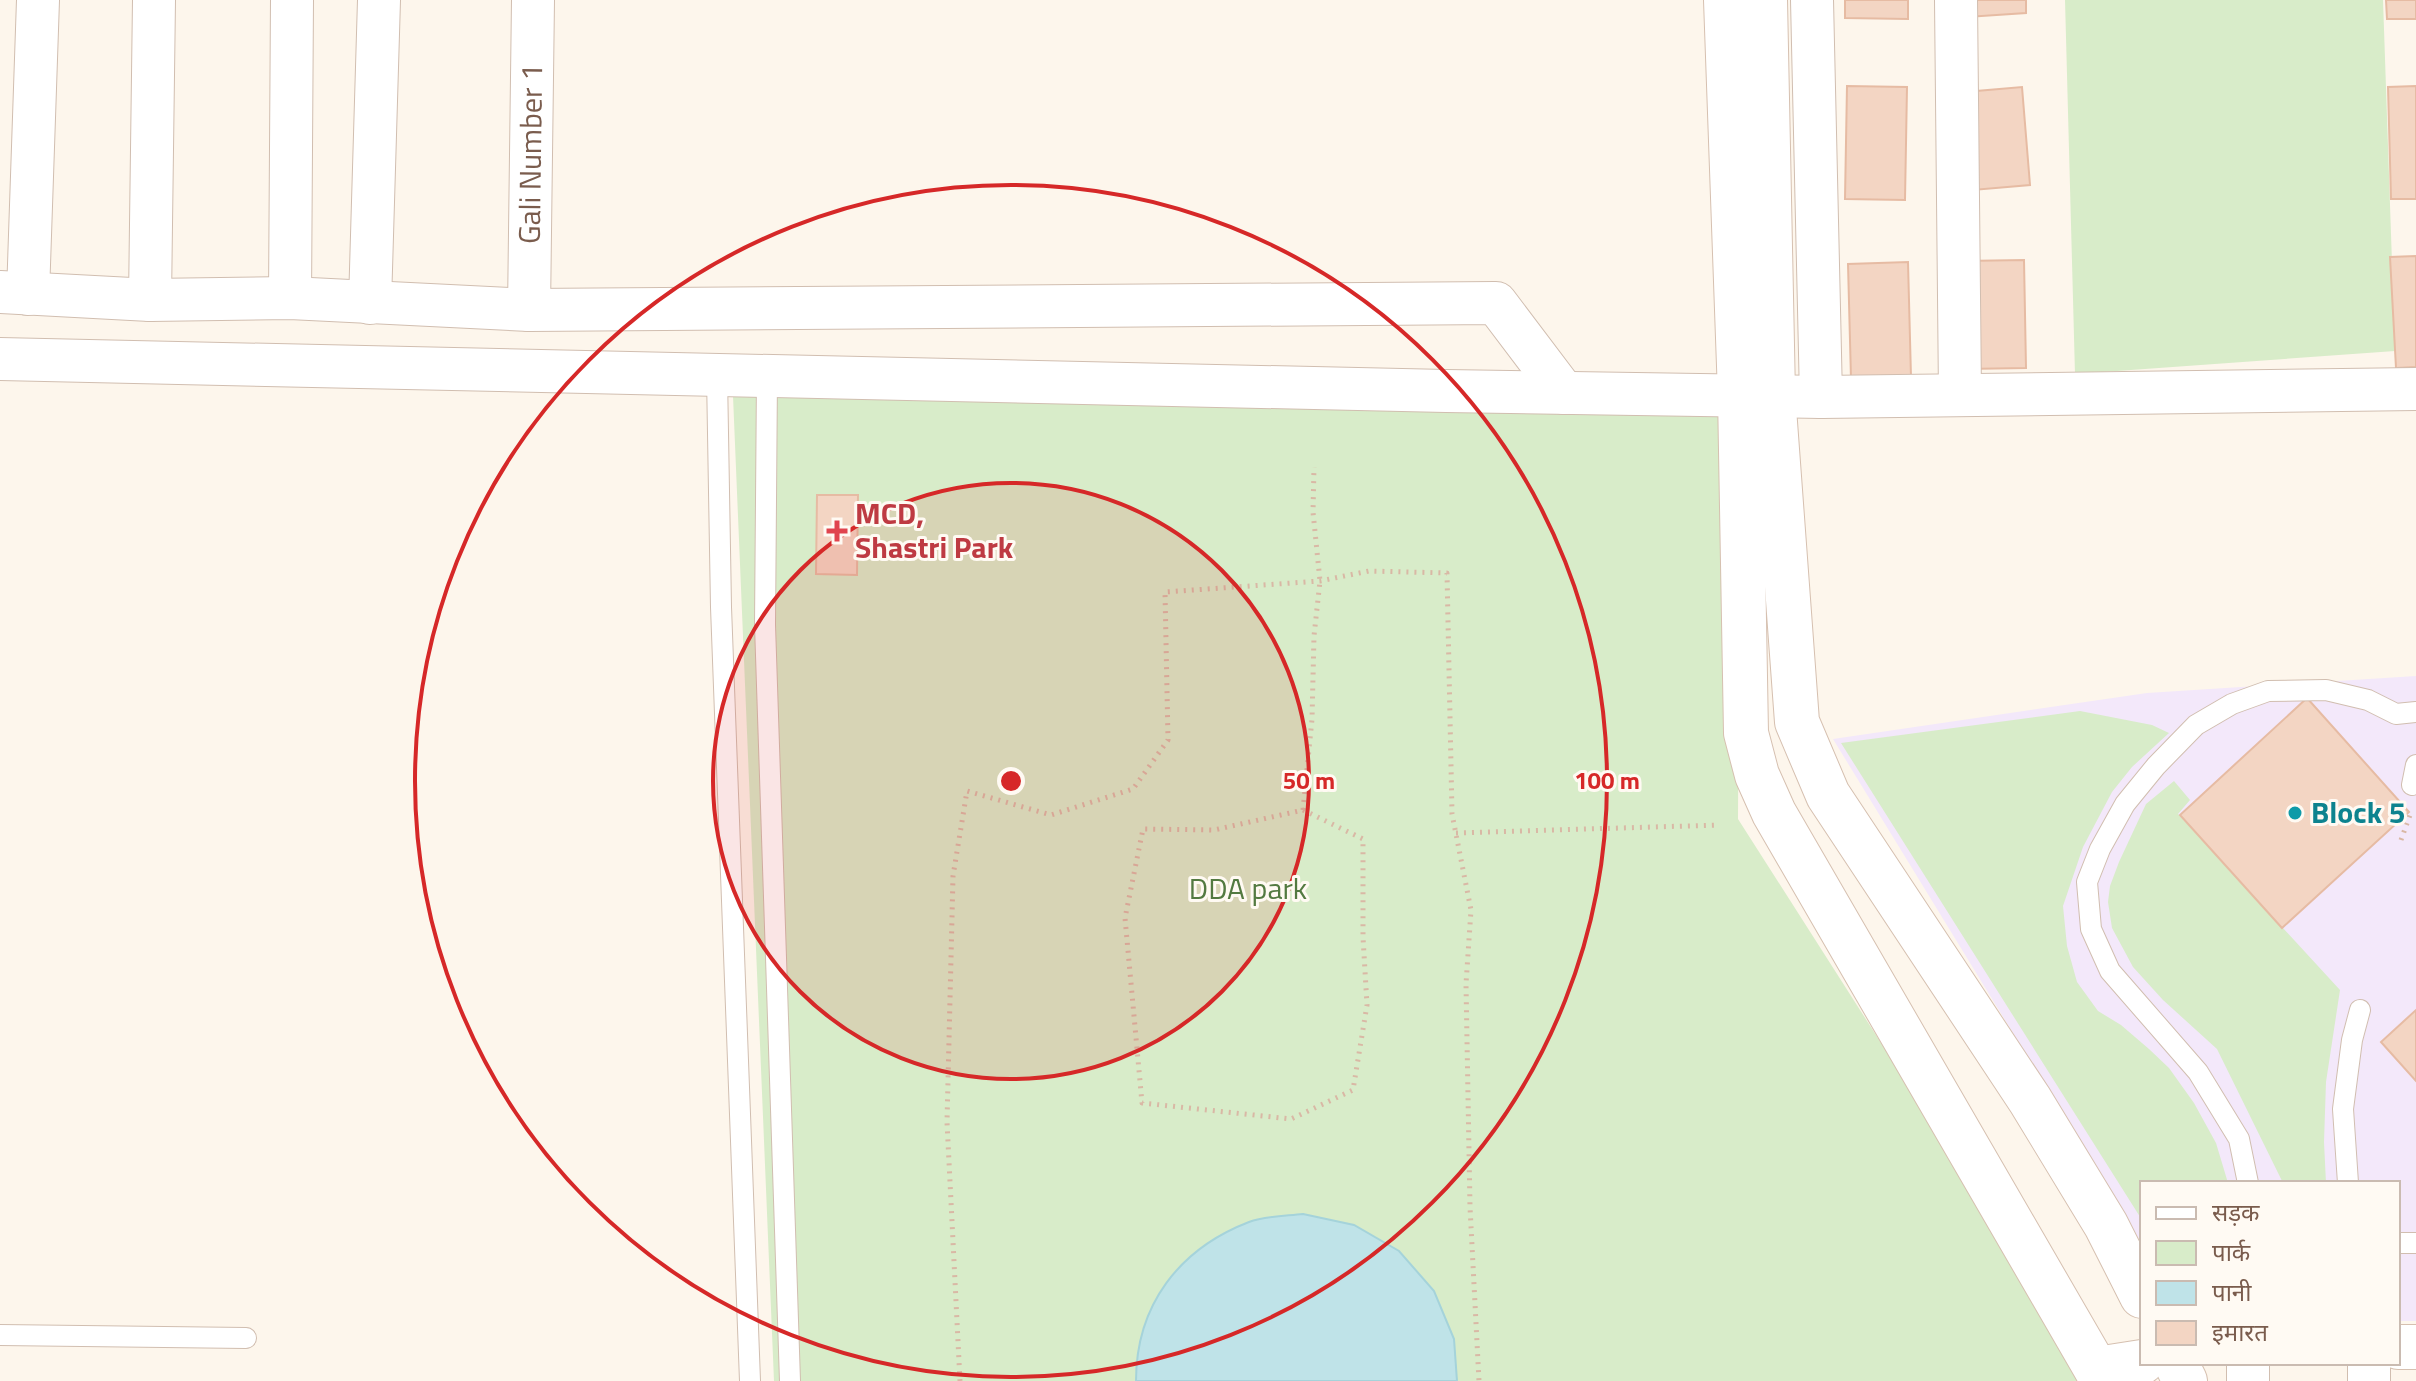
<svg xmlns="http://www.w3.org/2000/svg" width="2416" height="1381" viewBox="0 0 2416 1381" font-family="'Titillium Web','Noto Sans Devanagari',sans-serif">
<rect width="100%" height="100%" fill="#fdf6ec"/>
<path fill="#f3e8fa" d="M 2416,676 L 2416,1321 L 2398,1321 L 2398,1183 L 2142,1183 L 2142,1244 L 1833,739 L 2147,693 Z"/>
<g fill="#d8ecc9">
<path d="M 2065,0 L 2383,0 L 2395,351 L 2075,374 Z"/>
<path d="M 1740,394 L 1738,819 L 2097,1381 L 774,1381 L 733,396 Z"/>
<path d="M 2080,711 L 2152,725 L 2169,733 L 2132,767 L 2112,792 L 2083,847 L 2063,906 L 2067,946 L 2077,982 L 2098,1011 L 2121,1025 L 2149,1049 L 2169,1068 L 2194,1103 L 2216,1143 L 2228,1183 L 2142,1183 L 2142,1220 L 1841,743 Z"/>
<path d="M 2174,781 L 2190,800 L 2178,814 L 2340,990 L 2326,1082 L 2324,1142 L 2326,1183 L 2283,1183 L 2217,1049 L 2163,1000 L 2133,967 L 2112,928 L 2108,902 L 2110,886 L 2119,862 L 2146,804 Z"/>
</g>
<path fill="#bfe3e8" stroke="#a5d3da" stroke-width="2" d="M 1303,1214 L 1354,1225 L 1399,1251 L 1434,1291 L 1454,1339 L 1457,1381 L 1136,1381 C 1136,1305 1179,1249 1249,1222 C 1265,1216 1286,1216 1303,1214 Z"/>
<g fill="#f3d5c3" stroke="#e6bba3" stroke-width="2">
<path d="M 1845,0 L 1908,0 L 1908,19 L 1845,18 Z"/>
<path d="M 1966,0 L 2026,0 L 2026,13 L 1967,17 Z"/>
<path d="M 2386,0 L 2416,0 L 2416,19 L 2387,19 Z"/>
<path d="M 1847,86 L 1907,87 L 1905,200 L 1845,199 Z"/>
<path d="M 2416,86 L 2416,199 L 2391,199 L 2388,87 Z"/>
<path d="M 2022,87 L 2030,185 L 1973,190 L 1965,92 Z"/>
<path d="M 2416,256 L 2416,367 L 2396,368 L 2390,257 Z"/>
<path d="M 2024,260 L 2026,368 L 1965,369 L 1963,261 Z"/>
<path d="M 1908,262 L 1911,377 L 1851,379 L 1848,264 Z"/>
<path d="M 817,495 L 858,495 L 857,575 L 816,574 Z"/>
<path d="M 2307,698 L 2409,812 L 2282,928 L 2180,815 Z"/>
<path d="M 2416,1010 L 2416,1081 L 2381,1042 Z"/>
</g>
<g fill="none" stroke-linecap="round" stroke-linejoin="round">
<defs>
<g id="lane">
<path d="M 717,375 L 721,607 L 750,1381"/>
<path d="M 767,376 L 765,625 L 790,1381"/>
<path d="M 2412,785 L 2416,765"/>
<path d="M 2248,1183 L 2239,1139 L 2198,1072 L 2110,971 L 2091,929 L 2087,882 L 2100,849 L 2125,804 L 2156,766 L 2196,725 L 2232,704 L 2268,691 L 2326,690 L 2368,700 L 2396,714 L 2416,712"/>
<path d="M 2348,1183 L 2343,1109 L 2352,1040 L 2360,1010"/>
<path d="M 2398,1243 L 2416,1243"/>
<path d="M 0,1335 L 246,1338"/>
</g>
<g id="street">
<path d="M 1812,0 L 1821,397"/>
<path d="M 1956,0 L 1960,395"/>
<path d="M 0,292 L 150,300 L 290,298 L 529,310 L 1496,303 L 1564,393"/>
<path d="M 28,294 L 38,0"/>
<path d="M 290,298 L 292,0"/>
<path d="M 150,300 L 154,0"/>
<path d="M 370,303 L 379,0"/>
<path id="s1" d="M 529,310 L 533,0"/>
<path d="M 0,359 L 1446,391 L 1821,397 L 2416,389"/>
<path d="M 2248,1363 L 2248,1381"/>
<path d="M 2369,1381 L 2369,1363"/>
</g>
<g id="secondary">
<path d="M 1726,0 L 1740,394 L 1746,733 L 1757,775 L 1774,813 L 2103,1381"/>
<path d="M 1765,0 L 1773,395 L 1797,722 L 1828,795 L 2030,1100 L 2106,1225 L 2142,1296"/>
<path d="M 2398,1347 L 2416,1347"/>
<path d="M 2176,1363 L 2185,1381"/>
<path d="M 2097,1369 L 2142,1362"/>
</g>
</defs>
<use href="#lane" stroke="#d1beb0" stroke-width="22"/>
<use href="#street" stroke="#d1beb0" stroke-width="44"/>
<use href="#secondary" stroke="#d6c0b0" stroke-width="46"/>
<g stroke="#d9b8a5" stroke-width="5" stroke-dasharray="2 6" stroke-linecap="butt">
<path d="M 1303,810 L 1363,839 L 1363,937 L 1367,1005 L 1353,1090 L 1291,1119 L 1142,1103 L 1125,918 L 1143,829 L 1214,830 Z"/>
<path d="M 1303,810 L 1312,719 L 1314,636 L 1320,581 L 1313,512 L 1314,467"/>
<path d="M 1456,833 L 1719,825"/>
<path d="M 2401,840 L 2410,815"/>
<path d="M 960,1381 L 947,1122 L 953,876 L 967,791 L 1051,815 L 1133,789 L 1168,740 L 1165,592 L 1320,581 L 1369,571 L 1447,573 L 1452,814 L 1471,910 L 1466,984 L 1470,1207 L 1479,1381"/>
</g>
<use href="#lane" stroke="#fff" stroke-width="20"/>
<use href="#street" stroke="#fff" stroke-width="42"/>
<use href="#secondary" stroke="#fff" stroke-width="44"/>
</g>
<circle cx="1011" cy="781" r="298" fill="#d62828" fill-opacity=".12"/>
<g fill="none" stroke="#d62828" stroke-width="4">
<circle cx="1011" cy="781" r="298"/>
<circle cx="1011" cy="781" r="596"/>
</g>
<path fill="#e0444e" stroke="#fffaf3" stroke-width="3" d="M833 519h8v8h8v8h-8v8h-8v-8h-8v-8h8z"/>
<circle fill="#0f9aa8" stroke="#fffaf3" stroke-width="3" cx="2295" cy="813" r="8"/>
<g text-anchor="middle" stroke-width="6" stroke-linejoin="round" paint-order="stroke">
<g font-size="30" fill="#7a5c4d" stroke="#fffaf3">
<text dy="10" stroke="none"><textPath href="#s1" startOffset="156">Gali Number 1</textPath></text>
</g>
<g font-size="30" font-weight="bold" fill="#be3a42" stroke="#fffaf3" text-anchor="start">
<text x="855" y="524">MCD,<tspan x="855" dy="34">Shastri Park</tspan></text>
</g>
<g font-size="30" font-weight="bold" fill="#0d838f" stroke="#fffaf3" text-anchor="start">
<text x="2311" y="823">Block 5</text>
</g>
<g font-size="30" fill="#537a41" stroke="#fffaf3">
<text x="1248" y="899">DDA park</text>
</g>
</g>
<circle cx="1011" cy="781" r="12" fill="#d62828" stroke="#fffaf3" stroke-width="4"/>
<g font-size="24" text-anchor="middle" font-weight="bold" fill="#d62828" stroke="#fffaf3" stroke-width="6" stroke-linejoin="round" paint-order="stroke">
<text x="1309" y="789">50 m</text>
<text x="1607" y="789">100 m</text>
</g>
<rect x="2140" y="1181" width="260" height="184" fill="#fffaf3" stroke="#cabbb1" stroke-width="2"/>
<rect x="2156" y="1207" width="40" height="12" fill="#ffffff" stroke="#cabbb1" stroke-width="2"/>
<text x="2212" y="1221" font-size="24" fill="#7a5c4d">सड़क</text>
<rect x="2156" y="1241" width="40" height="24" fill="#d8ecc9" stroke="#cabbb1" stroke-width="2"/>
<text x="2212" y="1261" font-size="24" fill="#7a5c4d">पार्क</text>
<rect x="2156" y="1281" width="40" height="24" fill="#bfe3e8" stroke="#cabbb1" stroke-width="2"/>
<text x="2212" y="1301" font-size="24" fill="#7a5c4d">पानी</text>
<rect x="2156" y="1321" width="40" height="24" fill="#f3d5c3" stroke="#cabbb1" stroke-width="2"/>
<text x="2212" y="1341" font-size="24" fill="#7a5c4d">इमारत</text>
</svg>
